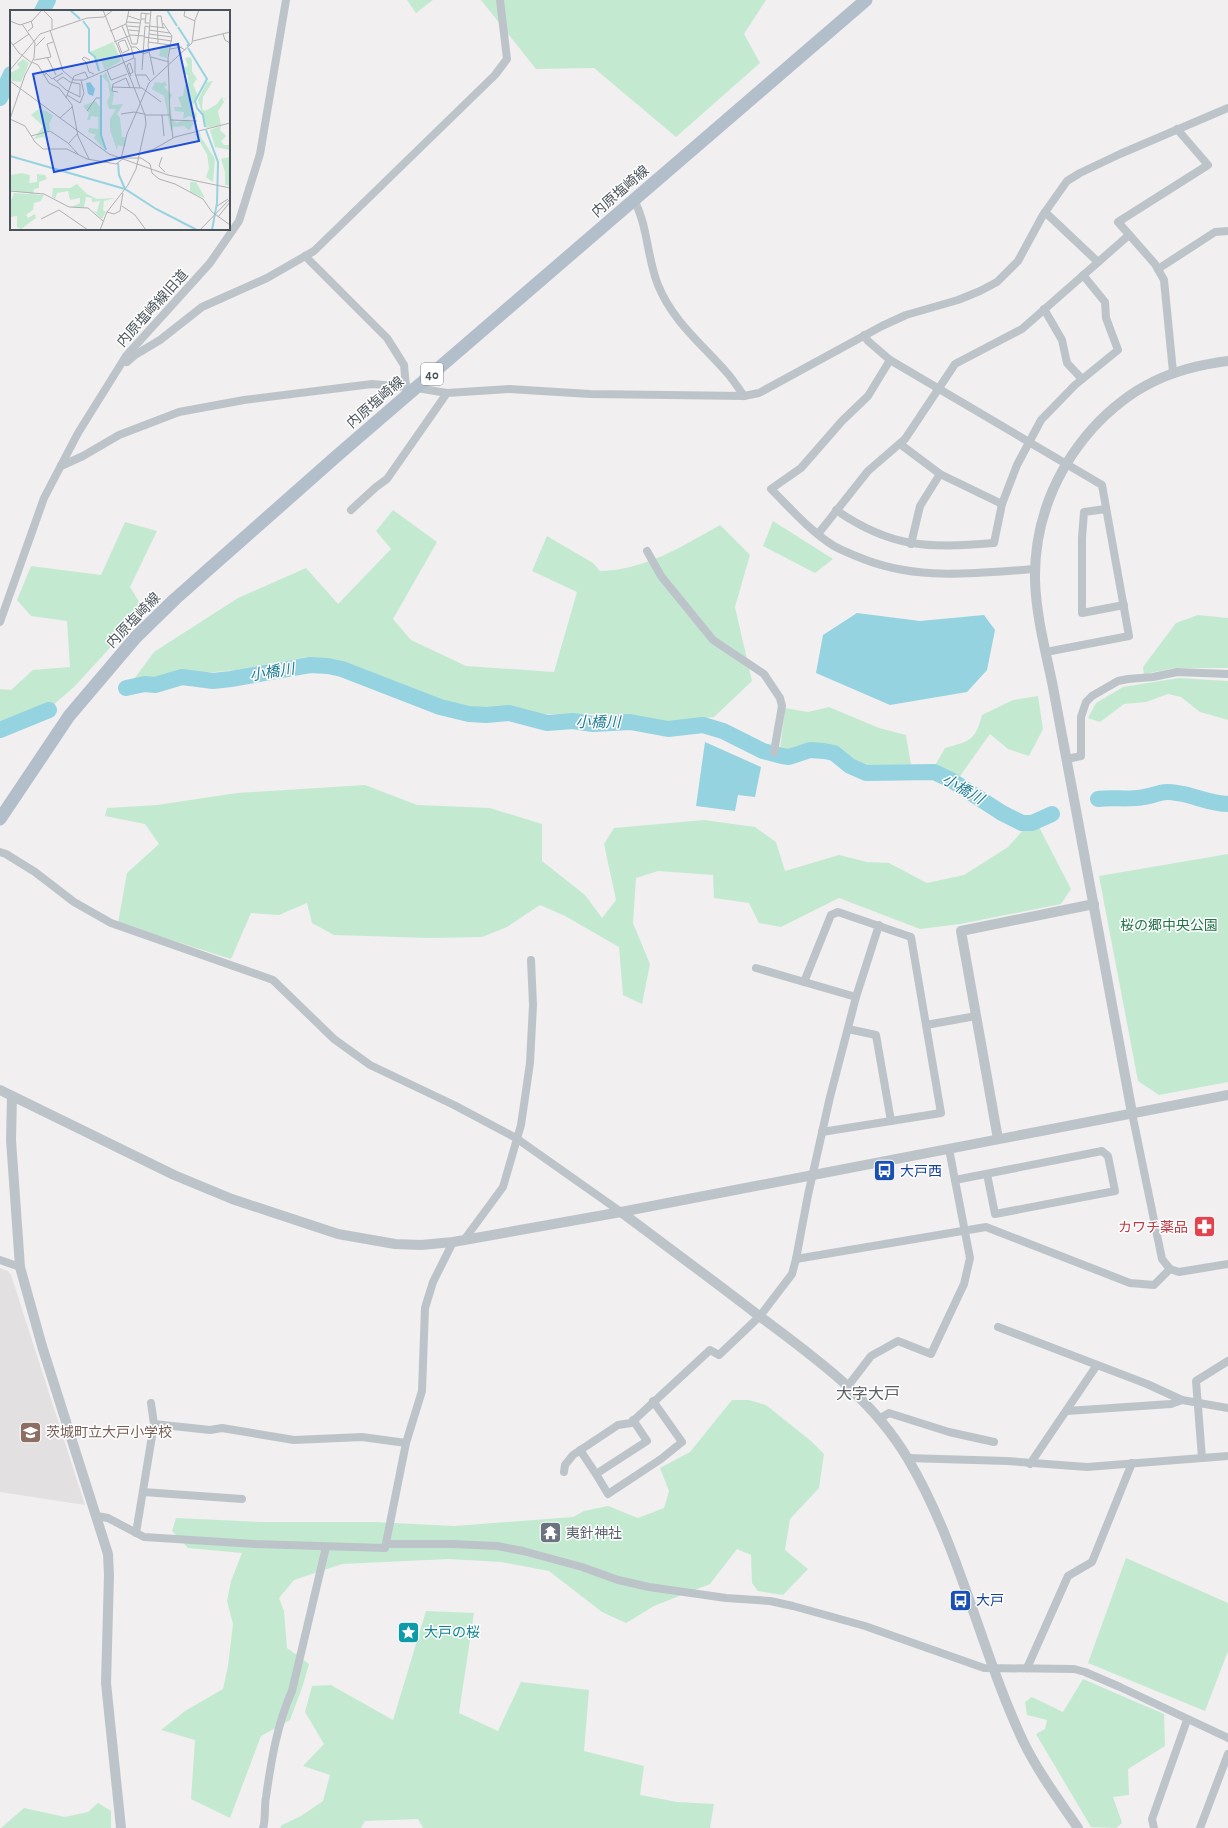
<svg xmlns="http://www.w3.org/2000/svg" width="1228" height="1828" viewBox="0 0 1228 1828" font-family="'Alegreya Sans','Noto Sans JP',sans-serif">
<rect width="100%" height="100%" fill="#f1efef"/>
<path fill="#e2e0e0" d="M 0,1268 L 8,1271 L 11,1275 L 85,1505 L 0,1492 Z"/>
<g fill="#c3ead1">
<path d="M 407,0 L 433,0 L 416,13 Z"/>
<path d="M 481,0 L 766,0 L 744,34 L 760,63 L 676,137 L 594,68 L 536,69 Z"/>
<path d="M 393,510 L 437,542 L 393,619 L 411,640 L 466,666 L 554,672 L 577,592 L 532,571 L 547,536 L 593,563 L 600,571 C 645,570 681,547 720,525 L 750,555 L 735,607 L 752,681 L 714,717 L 665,722 L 606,714 L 544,714 L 461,708 L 351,666 L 307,657 L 237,670 L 134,679 L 154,652 L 238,598 L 306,568 L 338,604 L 391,549 L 376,531 Z"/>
<path d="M 773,521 L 833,559 L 815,573 L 763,546 Z"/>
<path d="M 125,522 L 157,531 L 130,587 L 143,608 L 107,651 L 74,687 L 52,706 L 32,709 L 5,725 L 0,721 L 0,689 L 11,690 L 33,670 L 70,667 L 67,621 L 31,616 L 17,600 L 31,566 L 101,575 Z"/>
<path d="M 1198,615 L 1228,618 L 1228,668 L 1175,668 L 1144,674 L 1143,667 L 1176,623 Z"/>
<path d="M 1179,678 L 1228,681 L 1228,720 L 1200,712 L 1181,697 L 1168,694 L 1146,702 L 1124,704 L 1100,722 L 1088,718 L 1096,703 L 1123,687 Z"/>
<path d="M 1038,696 L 1043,729 L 1029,756 L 1008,749 L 990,734 L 960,776 L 934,767 L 945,748 C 970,741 975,741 982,715 L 1013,700 Z"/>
<path d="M 829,707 L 879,728 L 906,735 L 911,765 L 883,770 L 856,764 L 828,747 L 795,750 L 780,750 L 785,708 L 808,712 Z"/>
<path d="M 365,785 L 417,805 L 490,808 L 542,824 L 542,861 L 585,895 L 602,918 L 616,900 L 604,844 L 614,828 L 704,820 L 755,827 L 776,842 L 785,871 L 839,855 L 867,862 L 889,863 L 927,883 L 964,875 L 1008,847 L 1023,830 L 1039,827 L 1071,889 L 1061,904 L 960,924 L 920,929 L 839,898 L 781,927 L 759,923 L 749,903 L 714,898 L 713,875 L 658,871 L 636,878 L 633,923 L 650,964 L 642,1004 L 623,995 L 619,947 L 565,916 L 540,905 L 507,927 L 482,937 L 429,938 L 334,935 L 312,923 L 307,903 L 279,915 L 251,913 L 231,959 L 118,923 L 127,873 L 159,844 L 145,824 L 105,816 L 107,808 L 157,805 L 237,793 Z"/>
<path d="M 1228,854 L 1228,1082 L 1159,1095 L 1138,1081 L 1099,876 Z"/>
<path d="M 732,1400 L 749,1400 L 766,1405 L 811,1441 L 824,1454 L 819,1488 L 790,1519 L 785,1550 L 808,1569 L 783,1595 L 758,1591 L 752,1583 L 751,1555 L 737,1549 L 710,1584 L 654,1606 L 626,1623 L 602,1612 L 549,1571 L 501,1562 L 449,1559 L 342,1564 L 294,1580 L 279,1598 L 284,1611 L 287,1648 L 309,1664 L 303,1685 L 290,1720 L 261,1736 L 230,1818 L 191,1799 L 195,1740 L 161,1730 L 185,1711 L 223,1689 L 228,1666 L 233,1624 L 227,1601 L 231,1581 L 242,1553 L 188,1548 L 172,1531 L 176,1518 L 260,1522 L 375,1522 L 454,1526 L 573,1517 L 584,1511 L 608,1506 L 638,1518 L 664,1508 L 669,1491 L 660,1468 L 690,1452 Z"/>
<path d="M 1126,1558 L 1228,1603 L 1228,1651 L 1205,1711 L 1088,1663 Z"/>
<path d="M 426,1611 L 474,1613 L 459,1713 L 498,1731 L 521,1682 L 589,1690 L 584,1751 L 644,1766 L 640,1795 L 677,1802 L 714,1804 L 710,1828 L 423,1828 L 418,1819 L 365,1821 L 361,1828 L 280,1828 L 282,1825 L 301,1816 L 323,1801 L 330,1775 L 303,1766 L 324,1744 L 305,1712 L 312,1686 L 331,1685 L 393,1720 Z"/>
<path d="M 1083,1679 L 1164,1714 L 1165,1746 L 1128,1769 L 1129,1795 L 1113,1797 L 1122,1823 L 1116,1828 L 1091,1827 L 1036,1734 L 1045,1729 L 1047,1720 L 1027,1715 L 1025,1702 L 1032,1697 L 1063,1712 Z"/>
<path d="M 98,1803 L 111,1811 L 111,1828 L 1,1828 L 24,1808 L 65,1817 L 88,1812 Z"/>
</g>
<g fill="#95d3e1">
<path d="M 857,613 L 920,621 L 984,615 L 995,630 L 987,670 L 967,692 L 890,705 L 816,673 L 823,635 Z"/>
<path d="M 705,742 L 761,767 L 755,797 L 738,795 L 735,811 L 696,806 Z"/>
</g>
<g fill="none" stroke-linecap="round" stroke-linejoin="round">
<g stroke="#95d3e1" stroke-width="16">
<path d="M 42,11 L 48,0"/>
<path d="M 0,98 L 11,74"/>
<path d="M 126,688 L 145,684 L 155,685 L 182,677 L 213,681 L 231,679 L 310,665 L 328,666 L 342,669 L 440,707 L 469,714 L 486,715 L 509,713 L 547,723 L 573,721 L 593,724 L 630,722 L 668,729 L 703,725 L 723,731 L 763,751 L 782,756 L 789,757 L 810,750 L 824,751 L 834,753 L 850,766 L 866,773 L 934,772 L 951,780 L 1002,813 L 1022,823 L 1032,823 L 1052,814"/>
<path d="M 0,730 L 49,710"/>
<path d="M 1098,799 C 1113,797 1129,800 1144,797 C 1159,795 1159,790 1177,793 C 1194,795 1210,804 1228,804"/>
</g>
<g stroke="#bcc4ca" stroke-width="8">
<path d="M 634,200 C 648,226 647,258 658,285 C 673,322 703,345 728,374 C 734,381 739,389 744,396"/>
<path d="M 1045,212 L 1098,262"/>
<path d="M 305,256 L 387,338 L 404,365 L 406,387"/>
<path d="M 1158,269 L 1215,232 L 1228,231"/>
<path d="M 1044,309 L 1062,340 L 1067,363 L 1082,379"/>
<path d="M 864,335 L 868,341 L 890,360 L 1102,485 L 1129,636 L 1046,652"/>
<path d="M 890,360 L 868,396 L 842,421 L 801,468 L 771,489 C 791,509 810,531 834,546 C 841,550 849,553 856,556 C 916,582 973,573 1036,569"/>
<path d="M 127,362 L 135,355 L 160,340 L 202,307 L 267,278 L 314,251 L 495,75 L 507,59 L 500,0"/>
<path d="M 1173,372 L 1164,280 L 1155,264 L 1118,222 L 1208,165 L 1177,129"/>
<path d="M 900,444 L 940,474 L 1002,504"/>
<path d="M 61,466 L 83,456 L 119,435 L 179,412 L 244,400 L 372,384 L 417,388 L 447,393 L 509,389 L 590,394 L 744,396 L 759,393 L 882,326 L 906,315 L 958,300 L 980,291 L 997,282 L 1018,261 L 1043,215 L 1067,181 L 1080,173 L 1120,154 L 1228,108"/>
<path d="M 1106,509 L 1084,512 L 1082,538 L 1082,613 L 1124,605"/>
<path d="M 351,510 L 376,487 L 387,479 L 447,393"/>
<path d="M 836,510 C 892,549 929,548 994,543 L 1002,504 L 1017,465 L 1041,420 L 1075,385 L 1118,350 L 1106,318 L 1105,302 L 1083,275"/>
<path d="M 818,534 L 868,471 L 905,439 L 955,364 L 1022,329 L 1129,235"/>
<path d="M 911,544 L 920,506 L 940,474"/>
<path d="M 647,551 L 661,576 L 713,640 L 764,674 L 780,698 L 782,706 L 774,752"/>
<path d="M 0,622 L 44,498 L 78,433 L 126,356 L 210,263 L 239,221 L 260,154 L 286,0"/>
<path d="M 1067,759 L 1081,756 L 1081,717 L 1086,702 L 1092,696 L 1118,681 L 1128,679 L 1153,677 L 1177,672 L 1228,674"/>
<path d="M 0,852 L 6,854 L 35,872 L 74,902 L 111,923 L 273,980 L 334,1039 L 370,1065 L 454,1105 L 516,1138 L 621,1212"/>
<path d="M 756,968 L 856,997"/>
<path d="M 804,982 L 831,915 L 838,912 L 911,937 L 941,1113 L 822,1132"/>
<path d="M 926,1025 L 976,1016"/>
<path d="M 848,1029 L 876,1035 L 891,1121"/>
<path d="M 1132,1113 L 1162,1259 L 1170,1269 L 1179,1272 L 1228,1264"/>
<path d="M 955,1180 L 1102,1151 L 1108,1156 L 1115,1191 L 995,1214 L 987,1174"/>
<path d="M 464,1240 L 503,1187 L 521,1125 L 530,1063 L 533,1005 L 531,960"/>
<path d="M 796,1259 L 986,1227 L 1130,1283 L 1154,1285 L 1170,1269"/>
<path d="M 0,1260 L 20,1267"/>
<path d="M 998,1327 L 1147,1384 L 1182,1400 L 1228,1408"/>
<path d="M 848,1386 L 871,1356 L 898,1341 L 931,1354 L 964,1284 L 970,1258 L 949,1149"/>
<path d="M 1067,1411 L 1171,1404 L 1182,1400"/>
<path d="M 879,1419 L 889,1413 L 949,1432 L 994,1442"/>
<path d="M 154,1424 L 210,1430 L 222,1428 L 294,1440 L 362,1437 L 406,1443"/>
<path d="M 580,1450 L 596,1474 L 647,1441 L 633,1420"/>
<path d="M 907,1458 L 1007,1461 L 1087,1467 L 1228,1456"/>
<path d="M 1202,1458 L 1196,1381 L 1228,1361"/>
<path d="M 1030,1464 L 1097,1365"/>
<path d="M 564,1472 L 565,1465 L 573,1455 L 618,1425 L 631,1423 L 710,1350 L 719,1355 L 760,1316 L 792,1274 L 796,1259 L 808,1195 L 830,1097 L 856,997 L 879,925"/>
<path d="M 596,1474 L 608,1494 L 661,1459 L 682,1442 L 653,1401"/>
<path d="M 143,1492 L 242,1499"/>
<path d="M 97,1516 L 108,1518 L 144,1537 L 255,1544 L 385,1548 L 406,1443 L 422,1391 L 425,1308 L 433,1282 L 453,1242"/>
<path d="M 136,1533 L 154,1424 L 151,1403"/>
<path d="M 386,1544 L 452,1544 L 497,1546 L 523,1551 L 582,1567 L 618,1580 L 649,1587 L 726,1598 L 770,1601 L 793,1606 L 865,1626 L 984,1668 L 1074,1669 L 1085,1672 L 1120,1687 L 1228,1738"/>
<path d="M 1027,1668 L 1068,1576 L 1092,1562 L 1132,1463"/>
<path d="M 263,1828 C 266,1820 264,1806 266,1797 C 271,1762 277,1724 292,1691 L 326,1547"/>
<path d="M 1154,1828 L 1152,1819 L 1187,1720"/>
<path d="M 1200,1828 L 1228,1754"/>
</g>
<g stroke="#bcc4ca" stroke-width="10">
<path d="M 0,1090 L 174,1175 L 232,1199 L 338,1234 L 395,1244 L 421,1245 L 453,1242 L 621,1212 L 1228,1095"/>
<path d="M 12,1096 L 11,1140 L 20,1267 L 42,1346 L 108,1554 L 109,1575 L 106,1683 L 121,1828"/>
<path d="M 1132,1113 C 1114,1012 1095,911 1076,810 C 1068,767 1060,725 1052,682 C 1045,649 1036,614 1035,580 C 1034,523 1055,471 1092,429 C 1131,386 1172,368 1228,361"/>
<path d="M 998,1139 L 961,931 L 1094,904"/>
<path d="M 621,1212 C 665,1245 710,1278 754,1312 C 811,1355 871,1396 908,1459 C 960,1547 980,1649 1023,1741 C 1038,1772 1059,1800 1078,1828"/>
</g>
<path stroke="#b2bfca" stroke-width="13" d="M 0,819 L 69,716 L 136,637 L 175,599 L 339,454 L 866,0"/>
</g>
<defs>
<symbol id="bus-square" viewBox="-11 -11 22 22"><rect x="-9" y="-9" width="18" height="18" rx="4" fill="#1a4fb4" stroke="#fff"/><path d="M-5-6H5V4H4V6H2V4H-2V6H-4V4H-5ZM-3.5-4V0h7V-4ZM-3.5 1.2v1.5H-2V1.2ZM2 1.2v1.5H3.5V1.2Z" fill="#fff"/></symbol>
<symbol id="pharmacy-square" viewBox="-11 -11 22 22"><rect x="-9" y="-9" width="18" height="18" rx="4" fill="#e0444e" stroke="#fff"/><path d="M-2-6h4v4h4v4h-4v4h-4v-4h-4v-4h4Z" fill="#fff"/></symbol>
<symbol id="school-square" viewBox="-11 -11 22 22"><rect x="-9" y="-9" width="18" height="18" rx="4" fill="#8d6e63" stroke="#fff"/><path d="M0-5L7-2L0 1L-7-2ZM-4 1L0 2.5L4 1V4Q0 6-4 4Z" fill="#fff"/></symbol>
<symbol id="temple-square" viewBox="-11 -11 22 22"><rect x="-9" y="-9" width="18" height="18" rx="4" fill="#6b7280" stroke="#fff"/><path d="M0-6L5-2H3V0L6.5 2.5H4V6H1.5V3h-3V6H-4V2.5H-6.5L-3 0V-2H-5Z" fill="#fff"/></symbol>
<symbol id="sight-square" viewBox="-11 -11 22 22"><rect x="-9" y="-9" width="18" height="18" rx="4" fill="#0f9aa8" stroke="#fff"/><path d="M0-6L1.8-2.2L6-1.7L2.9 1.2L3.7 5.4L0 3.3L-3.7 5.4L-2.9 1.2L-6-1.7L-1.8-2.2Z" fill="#fff"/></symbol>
</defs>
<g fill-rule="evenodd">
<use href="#bus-square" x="872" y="1158" width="25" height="25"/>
<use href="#pharmacy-square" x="1192" y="1214" width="25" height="25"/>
<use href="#school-square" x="18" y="1420" width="25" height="25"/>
<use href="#temple-square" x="538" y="1520" width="25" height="25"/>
<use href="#bus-square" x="948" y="1588" width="25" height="25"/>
<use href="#sight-square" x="396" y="1620" width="25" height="25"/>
</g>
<g text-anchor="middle" stroke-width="3" stroke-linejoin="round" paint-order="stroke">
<rect fill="#fff" stroke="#80878c" stroke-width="1" x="421" y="363" width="22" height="22" rx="3"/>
<g font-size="13" font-weight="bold" fill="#49535a">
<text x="432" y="379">40</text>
</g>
<g font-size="14" fill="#49535a" stroke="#fff">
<text transform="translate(620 191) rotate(-41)" y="5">内原塩崎線</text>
<text transform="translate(152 308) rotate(-48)" y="5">内原塩崎線旧道</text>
<text transform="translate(375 402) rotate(-41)" y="5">内原塩崎線</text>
<text transform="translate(133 620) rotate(-46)" y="5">内原塩崎線</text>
</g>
<g font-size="14" fill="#227349" stroke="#fff">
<text x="1169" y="930">桜の郷中央公園</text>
</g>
<g font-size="14" fill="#164399" stroke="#fff" text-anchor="start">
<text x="900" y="1176">大戸西</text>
<text x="976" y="1605">大戸</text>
</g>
<g font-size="14" fill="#be3a42" stroke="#fff" text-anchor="end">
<text x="1188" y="1232">カワチ薬品</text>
</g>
<g font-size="14" fill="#785e54" stroke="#fff" text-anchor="start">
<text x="46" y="1437">茨城町立大戸小学校</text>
</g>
<g font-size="14" fill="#5b616d" stroke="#fff" text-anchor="start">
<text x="566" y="1538">夷針神社</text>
</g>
<g font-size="14" fill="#0d838f" stroke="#fff" text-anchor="start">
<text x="424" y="1637">大戸の桜</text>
</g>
<g font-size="15" font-style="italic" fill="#1d7c92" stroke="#fff">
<text transform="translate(272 672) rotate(-9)" y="5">小橋川</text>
<text x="598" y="727">小橋川</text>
<text transform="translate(963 789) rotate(30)" y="5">小橋川</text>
</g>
<g font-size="16" fill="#5c6063" stroke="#fff">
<text x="868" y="1399">大字大戸</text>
</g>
</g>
<g transform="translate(10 10)">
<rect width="220" height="220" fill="#f1efef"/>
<path d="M 103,32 L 111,51 L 95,60 L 90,48 L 87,50 L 80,42 ZM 151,36 L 159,37 L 157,48 L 149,46 ZM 180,47 L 182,50 L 182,61 L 187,69 L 183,74 L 188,86 L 181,98 L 182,102 L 187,103 L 186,109 L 179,106 L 173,109 L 174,102 L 165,101 L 164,97 L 172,97 L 168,87 L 173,86 L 175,75 L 178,74 L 178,65 L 175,64 L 174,57 L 178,56 L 175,48 ZM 13,49 L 19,53 L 11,72 L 2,71 L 0,63 L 10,58 L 7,54 ZM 96,62 L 104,84 L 102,95 L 113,94 L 107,104 L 110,108 L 112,127 L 116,127 L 115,137 L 108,135 L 107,140 L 100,120 L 100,109 L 106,99 L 99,99 L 97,92 L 100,85 L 98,73 L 92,66 ZM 155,71 L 157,75 L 154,77 L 162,85 L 159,92 L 162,108 L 166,113 L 176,110 L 184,113 L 179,120 L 174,116 L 163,117 L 161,122 L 154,86 L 142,79 L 145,72 L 153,73 ZM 203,71 L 193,87 L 192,99 L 195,101 L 207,94 L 212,87 L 217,90 L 212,88 L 214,92 L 208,101 L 211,115 L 196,118 L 188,90 L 197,72 ZM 85,91 L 90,97 L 91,127 L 95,140 L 84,128 L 86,125 L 78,122 L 79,118 L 88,119 L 88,107 L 81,106 L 80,110 L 77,110 L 79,103 L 73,96 ZM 27,100 L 36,101 L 43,106 L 39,114 L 40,118 L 34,126 L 37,130 L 33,127 L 24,129 L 33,116 L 21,105 ZM 211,116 L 210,120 L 216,126 L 211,131 L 214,135 L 220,135 L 220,140 L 205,137 L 200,120 ZM 190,122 L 191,127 L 205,149 L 203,172 L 196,167 L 199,158 L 197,144 L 185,124 ZM 220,147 L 220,176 L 215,175 L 215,162 L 211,149 ZM 11,163 L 20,165 L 19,173 L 27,172 L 27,164 L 35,165 L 37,169 L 29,172 L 29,178 L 24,179 L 23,184 L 0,180 L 1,165 ZM 180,172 L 186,172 L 195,188 L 180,182 ZM 67,174 L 77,184 L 87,189 L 105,188 L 94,191 L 93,200 L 96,202 L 92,209 L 83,201 L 87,202 L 90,191 L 82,192 L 82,188 L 76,187 L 74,197 L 61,197 L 70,193 L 70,188 L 60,190 L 58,181 L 47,183 L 45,189 L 42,187 L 43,178 L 60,178 ZM 4,183 L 34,185 L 31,191 L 24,193 L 23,200 L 16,205 L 18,208 L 25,204 L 26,208 L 11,219 L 7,217 L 7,206 L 0,207 L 0,193 Z" fill="#c3ead1"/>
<path d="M 80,72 L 85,79 L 83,86 L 78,84 L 76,73 Z" fill="#95d3e1"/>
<path fill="none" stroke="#95d3e1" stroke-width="2" d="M 60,0 L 70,9M 157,0 L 167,16M 73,11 L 79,19 L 79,42 L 85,47 L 89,61M 168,17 L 179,34 L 177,36M 178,38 L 197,69 L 185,91 L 187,98 L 193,105 L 195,117M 91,65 L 91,125 L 96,140M 196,120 L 208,152 L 207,193 L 202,220M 0,146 L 115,179 L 146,199 L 187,220M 108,153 L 109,165 L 115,179"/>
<path fill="none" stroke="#aeb1b3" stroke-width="1" d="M 33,0 L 42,9 L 42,19M 141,0 L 138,36 L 144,65M 175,0 L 174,6 L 185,11M 136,4 L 135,13 L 139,13M 118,6 L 130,10M 135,9 L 131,9 L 131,3 L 140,4M 0,11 L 10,15 L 22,11 L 32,0M 116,12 L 130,13M 153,13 L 162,26 L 158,48 L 160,105M 116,14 L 122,34M 112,16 L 121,37 L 126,37 L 133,44 L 139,42M 117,16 L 130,17M 139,16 L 155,18M 40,20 L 53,61 L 64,70 L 74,70 L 124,48 L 121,37M 118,20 L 130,21M 139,20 L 160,23M 18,21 L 23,17 L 21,11M 100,21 L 116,14 L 119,0M 139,24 L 162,27M 213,24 L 215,30 L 220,33M 134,27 L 162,31M 0,31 L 9,43 L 22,53M 111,31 L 108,33 L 112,43 L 119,40M 111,31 L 115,30 L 119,40M 183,31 L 220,22M 104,32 L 121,25 L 134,26M 138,32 L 168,36 L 175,40M 148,33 L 147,6 L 151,6 L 153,18M 122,34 L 127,34 L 131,9M 3,35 L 19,24M 26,36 L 35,27M 160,39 L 172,37M 37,47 L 46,65M 141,47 L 159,52M 125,48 L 125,63 L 130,78M 24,50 L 41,47 L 37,34 L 43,32M 80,50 L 74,47 L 72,49 L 76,52 L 79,62 L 84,64M 22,52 L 28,55 L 39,73 L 49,78 L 62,95 L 68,126 L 79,149M 0,60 L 30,24 L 77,8 L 94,7 L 103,0M 97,60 L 101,70 L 117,64M 132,60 L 135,16 L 139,17M 120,64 L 123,62 L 120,53 L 117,55 L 120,64 L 121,66M 125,65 L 136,65 L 140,71M 34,66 L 36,63 L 42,69 L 53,63M 43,68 L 56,80 L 70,87M 0,71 L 99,144 L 158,165 L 220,178M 47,71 L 53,67 L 60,72 L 70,74 L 70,87M 102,77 L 132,78 L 151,92M 108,82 L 102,81 L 103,74 L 116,68 L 120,78M 57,85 L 70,93 L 74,83 L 71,70M 56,88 L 64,66 L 75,62 L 78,68M 77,101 L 86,88 L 90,88M 111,104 L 124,102 L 134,104M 135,105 L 160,105 L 163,128M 152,105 L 154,126M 50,108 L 62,97M 0,109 L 15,116 L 25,132 L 33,139 L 57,139 L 77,149 L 106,154 L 114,148 L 131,148 L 140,154 L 142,163 L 149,169 L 165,174 L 193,189 L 202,202 L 220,215M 0,109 L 15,65 L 24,48 L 25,33 L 12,14M 161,110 L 187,111M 21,126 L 40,121 L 58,133 L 68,144M 59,133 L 68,123M 131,143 L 144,139 L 165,127 L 220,113M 152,147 L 149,156 L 155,162M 111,149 L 117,124 L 139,73 L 182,33 L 185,10 L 189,0M 0,181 L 34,184 L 59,197 L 78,198 L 93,211M 112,196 L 125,205 L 136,220M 207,196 L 218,189M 97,202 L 104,204 L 110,201 L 113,183M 208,207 L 220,192M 31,209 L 49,200 L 78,220M 90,220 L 97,202 L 118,175 L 126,159 L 136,114 L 135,105 L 93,0M 190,220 L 220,189"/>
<path fill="#1d4ed8" fill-opacity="0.15" stroke="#1d4ed8" stroke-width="2" d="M 168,34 L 189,131 L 44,162 L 23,64 Z"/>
<rect width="220" height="220" fill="none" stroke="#49535a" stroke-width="2"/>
</g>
</svg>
